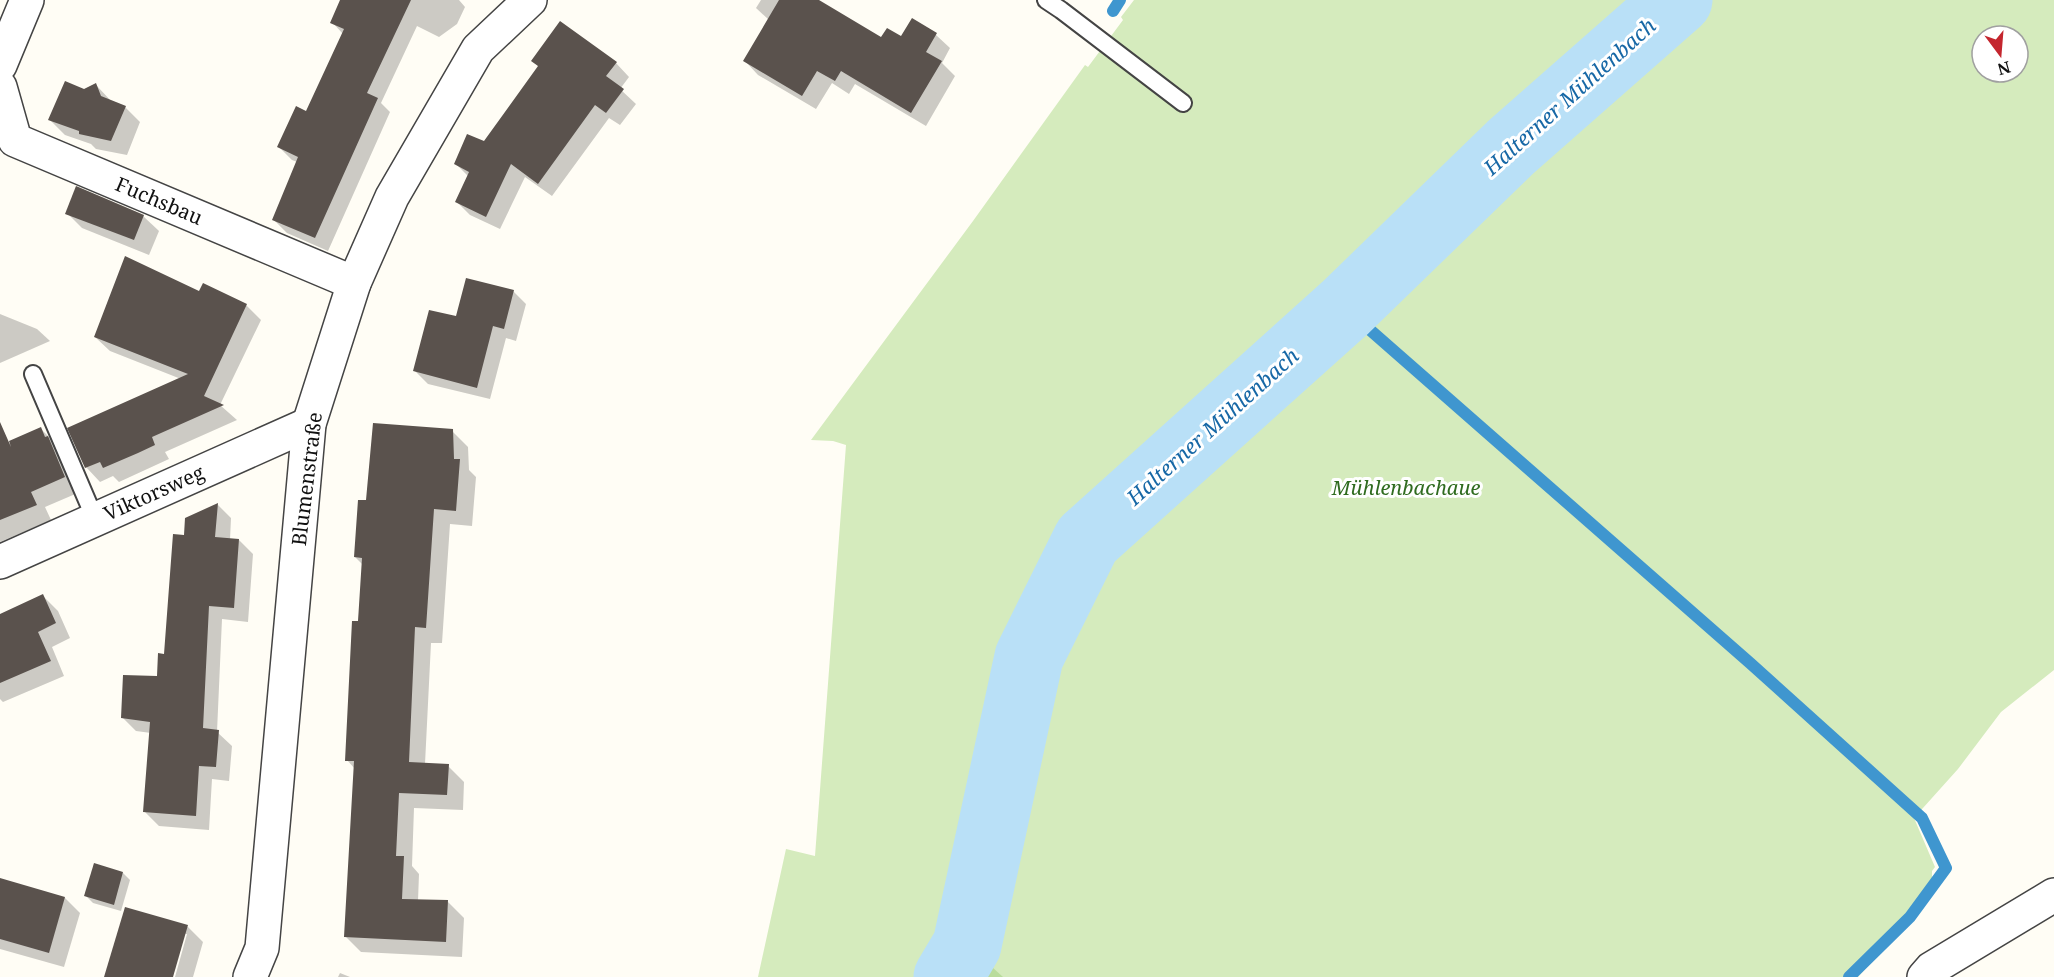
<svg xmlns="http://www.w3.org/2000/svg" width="2054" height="977" viewBox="0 0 2054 977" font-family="'Noto Serif',serif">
<rect width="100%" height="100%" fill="#fffdf5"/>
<path fill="#d5ebbd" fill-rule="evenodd" d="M 1134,0 L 2054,0 L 2054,670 L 2001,712 L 1958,769 L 1914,818 L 1935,867 L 1932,871 L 1932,889 L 1915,913 L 1858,977 L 758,977 L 786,849 L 815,856 L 846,445 L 833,441 L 811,440 L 973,221 L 1085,65 L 1088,67 L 1123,20 L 1121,17 ZM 1982,36 L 2018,36 L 2018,72 L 1982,72 Z"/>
<path fill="#b9dc9c" d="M 981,957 L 1003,977 L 972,977 Z"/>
<g fill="#0003">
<path d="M 342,0 L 459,0 L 465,7 L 457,24 L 439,37 L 417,26 L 381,103 L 390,112 L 328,251 L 287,233 L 274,220 L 297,162 L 292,160 L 279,147 L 307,113 L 343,34 L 332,22 Z"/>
<path d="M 761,0 L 816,0 L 882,39 L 902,39 L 912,20 L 936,35 L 950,48 L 942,63 L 955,76 L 926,126 L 855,84 L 849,94 L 832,83 L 816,109 L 758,75 L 745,61 L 769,20 L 756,8 Z"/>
<path d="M 616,63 L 629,77 L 620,89 L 636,104 L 620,125 L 609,118 L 552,196 L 525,177 L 500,229 L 470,215 L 457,202 L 469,177 L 456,164 L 484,143 Z"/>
<path d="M 96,85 L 112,102 L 125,107 L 140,122 L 127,155 L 96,149 L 91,144 L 65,135 L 50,120 L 84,90 Z"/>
<path d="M 67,213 L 143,216 L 159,231 L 149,255 L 82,228 Z"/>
<path d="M 513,291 L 526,304 L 516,341 L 506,338 L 490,399 L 428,384 L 415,371 Z"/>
<path d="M 246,305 L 261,320 L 220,405 L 237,420 L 165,452 L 169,459 L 119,482 L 113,476 L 100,482 L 86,467 L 181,379 L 110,351 L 95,337 Z"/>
<path d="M 0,314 L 37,329 L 50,341 L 0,363 Z"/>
<path d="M 41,429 L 56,444 L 80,492 L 45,507 L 51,520 L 0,542 L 0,453 L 13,447 Z"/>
<path d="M 452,431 L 468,447 L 469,470 L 476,477 L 472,526 L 450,524 L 442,643 L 431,643 L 425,764 L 448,766 L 464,782 L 463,810 L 414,808 L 412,866 L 419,874 L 418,901 L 448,902 L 464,918 L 462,957 L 361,952 L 345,936 L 355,769 L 347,760 L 363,565 L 355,557 L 368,502 Z"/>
<path d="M 218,505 L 231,518 L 230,540 L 239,540 L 253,554 L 248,622 L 222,619 L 217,732 L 232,746 L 229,781 L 212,779 L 209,830 L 159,826 L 145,812 L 151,733 L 136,731 L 122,717 L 159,678 L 165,655 L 185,536 Z"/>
<path d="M 43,596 L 58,611 L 70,638 L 52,647 L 64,676 L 3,702 L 0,699 L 0,615 Z"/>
<path d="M 123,873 L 130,880 L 121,911 L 93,903 L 86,896 Z"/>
<path d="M 0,880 L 65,898 L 80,913 L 64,967 L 0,949 Z"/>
<path d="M 126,909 L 188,927 L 203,942 L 193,977 L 175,977 L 187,934 L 184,934 L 172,977 L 105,977 Z"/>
<path d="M 340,973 L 350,977 L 338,977 Z"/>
</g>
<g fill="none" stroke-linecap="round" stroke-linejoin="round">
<g stroke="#3f96cf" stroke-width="12">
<path d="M 1113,11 L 1120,0"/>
<path d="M 1345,308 L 1750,663 L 1922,818 L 1946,868 L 1910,917 L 1849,977"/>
</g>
<path stroke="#b9e0f7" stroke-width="69" d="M 948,977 L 967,945 L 1029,657 L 1087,540 L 1345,308 L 1511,147 L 1678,0"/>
</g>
<g fill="#5a524d">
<path d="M 340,0 L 411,0 L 367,93 L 378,98 L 315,238 L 272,220 L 298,157 L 277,147 L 296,106 L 306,111 L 344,29 L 330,23 Z"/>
<path d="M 779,0 L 819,0 L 881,37 L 887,28 L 901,36 L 912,18 L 937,33 L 926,52 L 942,61 L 911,113 L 841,71 L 835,81 L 817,71 L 802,96 L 743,61 Z"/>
<path d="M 560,21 L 617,62 L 606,76 L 624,89 L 606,113 L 595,105 L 538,184 L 511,164 L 486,217 L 455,202 L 469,172 L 454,164 L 467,134 L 484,141 L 538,66 L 531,61 Z"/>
<path d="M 65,81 L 84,89 L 96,83 L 101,96 L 126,106 L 111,141 L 79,134 L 79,131 L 48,120 Z"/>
<path d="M 76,186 L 144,215 L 134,240 L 65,214 Z"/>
<path d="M 125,256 L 199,291 L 203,283 L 247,304 L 204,396 L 224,405 L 152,437 L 155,445 L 138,453 L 103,468 L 100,462 L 85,468 L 67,428 L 188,374 L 94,337 Z"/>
<path d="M 466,278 L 514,290 L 504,329 L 493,326 L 477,388 L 413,371 L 429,310 L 456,316 Z"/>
<path d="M 0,422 L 11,447 L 9,441 L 41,427 L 45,437 L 48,436 L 65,477 L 31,492 L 37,505 L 0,520 Z"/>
<path d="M 373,423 L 453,429 L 454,459 L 460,459 L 456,511 L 434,509 L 426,628 L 415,627 L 409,762 L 449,764 L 447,795 L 399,793 L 396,856 L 404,856 L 402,899 L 448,900 L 446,942 L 344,937 L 354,761 L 345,761 L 352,621 L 358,621 L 362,558 L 354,557 L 358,500 L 366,500 Z"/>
<path d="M 218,503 L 215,537 L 239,539 L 234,608 L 209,606 L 203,728 L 219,730 L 216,767 L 199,766 L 196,816 L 143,812 L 150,722 L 121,718 L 123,675 L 157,676 L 158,653 L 164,654 L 173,534 L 184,535 L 185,518 Z"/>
<path d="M 43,594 L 56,623 L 38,632 L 51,661 L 0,683 L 0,614 Z"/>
<path d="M 94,863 L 123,872 L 114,905 L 84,896 Z"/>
<path d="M 0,878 L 65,897 L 49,953 L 0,939 Z"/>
<path d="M 125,907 L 188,925 L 173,977 L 104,977 Z"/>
</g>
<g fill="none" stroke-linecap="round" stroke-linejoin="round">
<defs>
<g id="lane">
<path d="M 1046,0 L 1061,10 L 1183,103"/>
<path d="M 33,374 L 95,519"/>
</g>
<g id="street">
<path d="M 0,65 L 27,0"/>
<path d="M 0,87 L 15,140 L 354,283"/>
<path d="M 0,562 L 309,424"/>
<path d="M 250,977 L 262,948 L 309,424 L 354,283 L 392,197 L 478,49 L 530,0"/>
<path d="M 1924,977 L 1931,969 L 2054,895"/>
</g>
</defs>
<use href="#lane" stroke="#444" stroke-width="20"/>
<use href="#street" stroke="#444" stroke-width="36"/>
<use href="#lane" stroke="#fff" stroke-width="16"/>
<use href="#street" stroke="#fff" stroke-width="33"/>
</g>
<g text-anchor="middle" stroke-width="6" stroke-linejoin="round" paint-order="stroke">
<g font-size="20" fill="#111" stroke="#fff">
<text transform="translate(159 201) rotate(23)" y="7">Fuchsbau</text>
<text transform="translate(307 479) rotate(-83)" y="7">Blumenstraße</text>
<text transform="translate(154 493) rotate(-24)" y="7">Viktorsweg</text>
</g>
<g font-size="20" font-style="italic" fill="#2f6b1f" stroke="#fff">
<text x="1406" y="495">Mühlenbachaue</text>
</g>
<g font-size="21" font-style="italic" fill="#1768a6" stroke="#fff">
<text transform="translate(1570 97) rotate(-42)" y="7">Halterner Mühlenbach</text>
<text transform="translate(1213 427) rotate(-42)" y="7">Halterner Mühlenbach</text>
</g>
</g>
<g transform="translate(2000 54) rotate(164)"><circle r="28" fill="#ffffff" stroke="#a0a0a0" stroke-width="1.5"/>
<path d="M0-4.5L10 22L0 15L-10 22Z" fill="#c4262e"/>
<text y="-9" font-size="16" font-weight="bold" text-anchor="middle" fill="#111111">N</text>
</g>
</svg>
